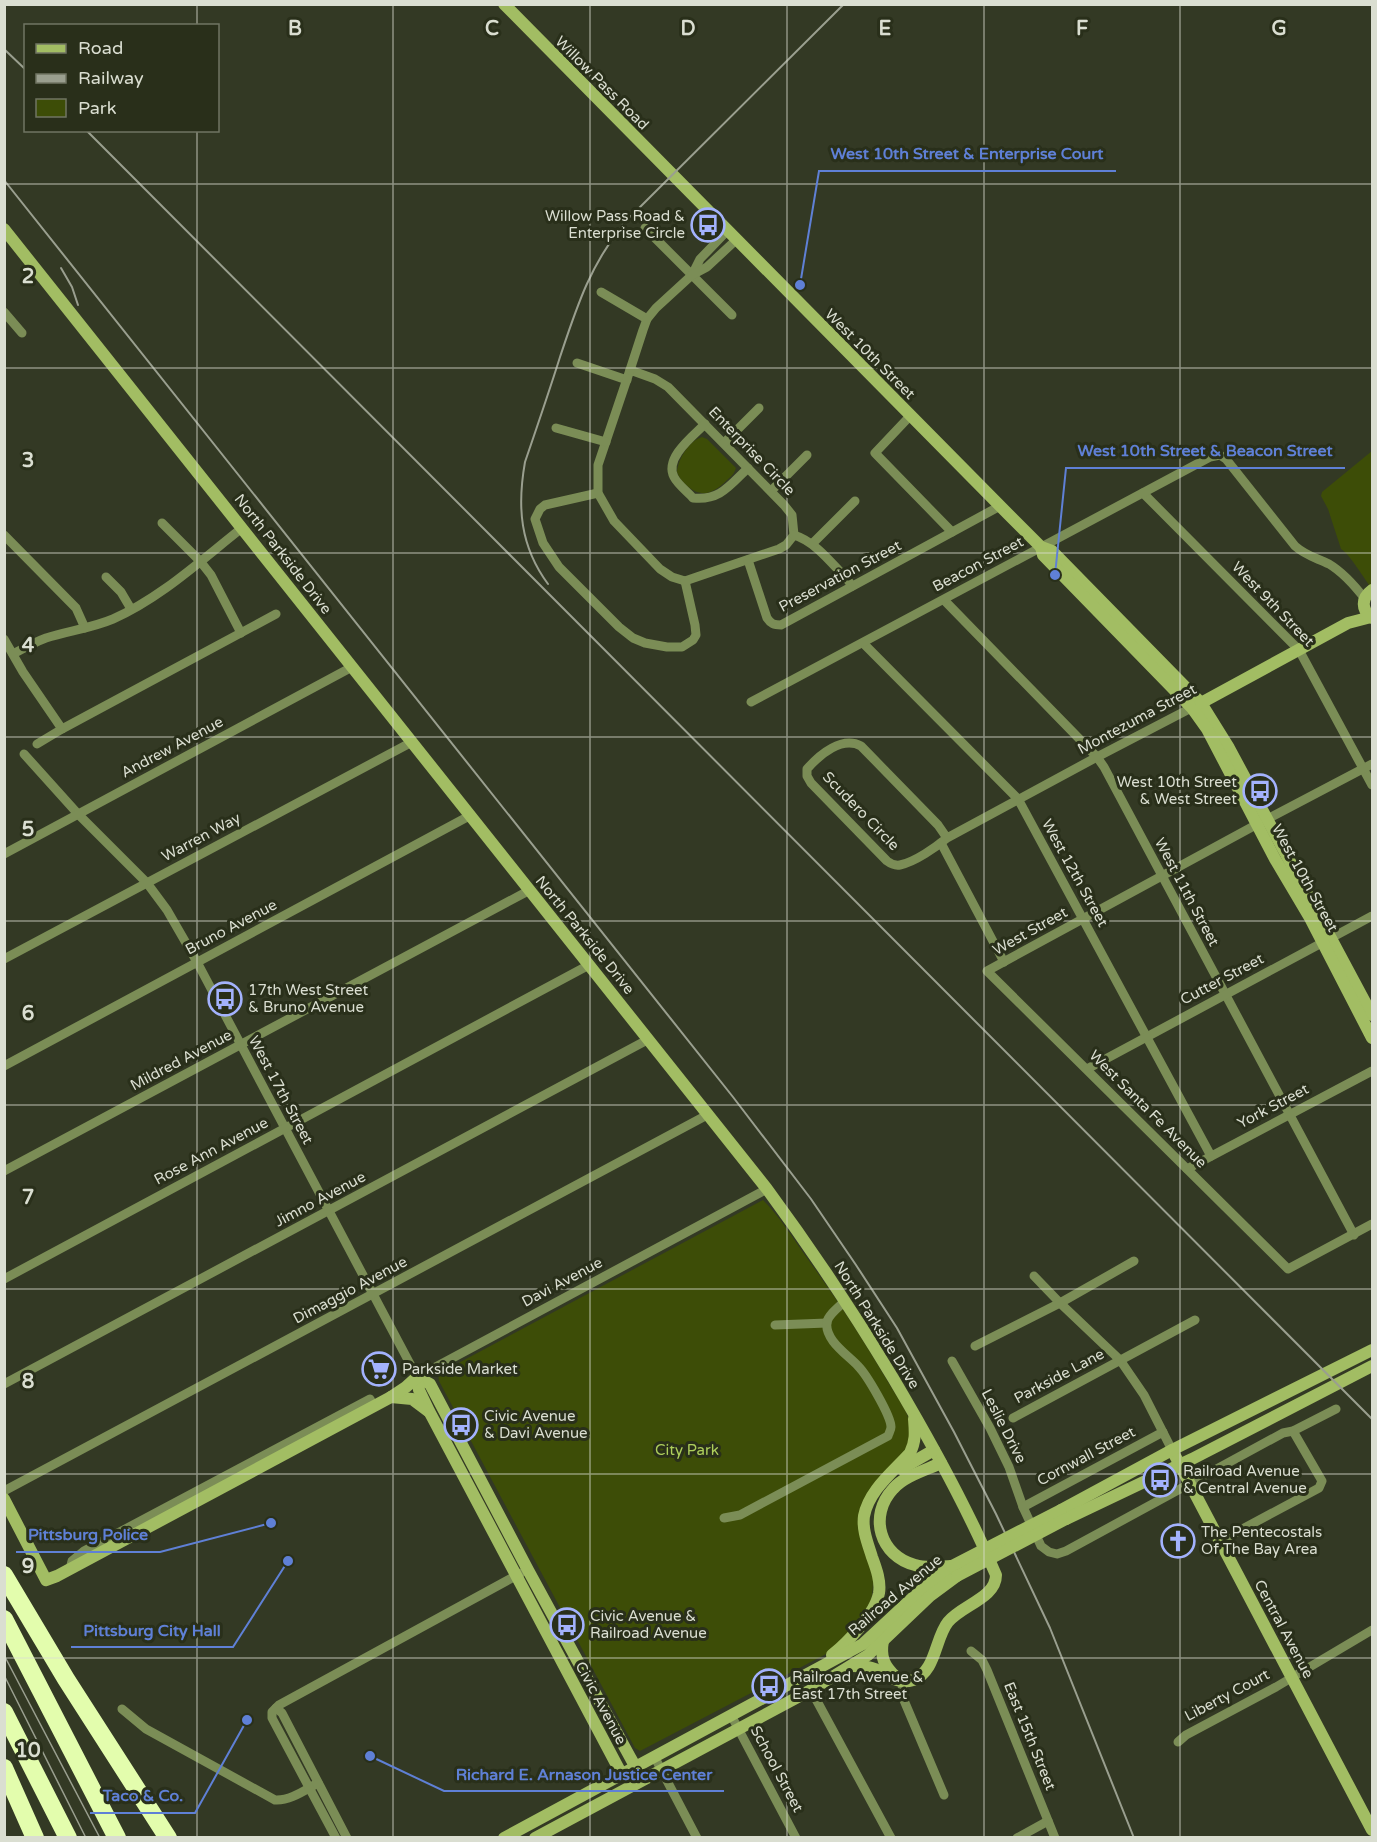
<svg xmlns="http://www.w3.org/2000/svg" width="1377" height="1842" viewBox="0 0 1377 1842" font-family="'Varela Round',sans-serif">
<rect width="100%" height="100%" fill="#333924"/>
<g fill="#3d4d07">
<path d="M 702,437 L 707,439 L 736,468 C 734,474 732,476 727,480 C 713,494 701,499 685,484 C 681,480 679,477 677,472 C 678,459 689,441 702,437 Z"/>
<path d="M 1372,451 L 1372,589 C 1365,580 1349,553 1341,549 L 1328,509 L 1321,496 L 1322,492 Z"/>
<path d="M 763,1200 C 780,1217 793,1238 807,1258 C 836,1298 863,1339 888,1382 C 896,1396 911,1414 911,1431 C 911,1452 879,1483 866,1499 C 868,1521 878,1585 870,1602 C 860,1621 843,1638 828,1653 L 640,1751 L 635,1748 L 439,1381 L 438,1374 Z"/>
</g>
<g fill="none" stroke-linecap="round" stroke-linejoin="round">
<g stroke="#7b8d56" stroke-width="9">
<path d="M 645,228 L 732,315"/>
<path d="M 692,275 L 700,259 L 727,231"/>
<path d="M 601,292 L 647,319"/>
<path d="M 4,312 L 22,333"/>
<path d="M 577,363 L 627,380"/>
<path d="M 630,370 L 655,379 L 668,387 L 784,505 L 792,515 L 794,535 L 786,545 L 779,549 L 685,581 L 672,577 L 660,569 L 614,521 L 598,493 L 598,465 Z"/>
<path d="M 630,370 L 643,330 L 647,319 L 656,308 L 692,275 L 707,267 L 736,240"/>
<path d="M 910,416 L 875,453 L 952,532"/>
<path d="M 705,424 C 693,436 664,458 674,477 C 678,485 688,492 693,498 C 720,501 730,485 748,468"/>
<path d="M 556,428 L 606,442"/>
<path d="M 724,443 L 759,408"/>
<path d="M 771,491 L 807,455"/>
<path d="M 598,493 L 545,505 L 540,509 L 535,519 L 543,543 L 559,567 L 619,627 L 633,638 L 645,643 L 667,647 L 682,647 L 693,640 L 696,635 L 695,625 L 685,581"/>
<path d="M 1143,493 L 1299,650 L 1372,785"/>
<path d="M 162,523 L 200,561 L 211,575 L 241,633"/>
<path d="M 4,535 L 76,608 L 85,628"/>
<path d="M 794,535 C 816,542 831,563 847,579 L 852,586"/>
<path d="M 812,544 L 855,501"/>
<path d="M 748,560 L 767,618 C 771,624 774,625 781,625 L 1000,506"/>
<path d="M 106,577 L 121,592 L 131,609"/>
<path d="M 944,600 L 1097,757 L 1104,767 L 1354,1235"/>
<path d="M 4,639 L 23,672 L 62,729"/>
<path d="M 863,643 L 1018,799 L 1211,1156"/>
<path d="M 13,654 C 24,648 35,642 46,638 C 68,631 92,628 113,619 C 162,597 201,560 242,528"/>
<path d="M 751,702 L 1210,457 L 1220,455 L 1226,459 L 1295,546 C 1306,556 1317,558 1329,564 C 1344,573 1355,586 1365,599"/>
<path d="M 37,744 L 62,729 L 276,614"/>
<path d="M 24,754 L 78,814 L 147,883 L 167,910 L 197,962 L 417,1377 L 767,1189"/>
<path d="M 1372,764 L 1252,827 L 987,971 L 1288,1269 L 1372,1224"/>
<path d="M 947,838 L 938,825 L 861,746 C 842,736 820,754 807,769 L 807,776 L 811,783 L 887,861 C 891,864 895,866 900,865 C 915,862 936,847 947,838 L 1097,757 L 1195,706"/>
<path d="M 941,843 L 1004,962"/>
<path d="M 4,854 L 352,667"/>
<path d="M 4,959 L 412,742"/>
<path d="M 4,1066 L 471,815"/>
<path d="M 1087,1069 L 1372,916"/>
<path d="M 1187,1169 L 1372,1071"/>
<path d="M 4,1171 L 530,890"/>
<path d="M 1034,1276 L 1060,1303 L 1120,1360 L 1144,1395 L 1172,1450"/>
<path d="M 4,1279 L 589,965"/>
<path d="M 775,1325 L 827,1323"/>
<path d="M 975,1346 L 1060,1303 L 1134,1261"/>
<path d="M 952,1361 L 990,1428 L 1009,1467 L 1023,1507 L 1041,1546 L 1049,1552 L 1057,1554 L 1066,1551 L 1283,1433 L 1293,1431 L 1336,1409"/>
<path d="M 4,1384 L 649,1039"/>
<path d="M 1013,1418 L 1195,1320"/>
<path d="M 4,1491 L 709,1114"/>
<path d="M 1023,1507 L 1163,1432"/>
<path d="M 724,1518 L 740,1515 L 888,1436 C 889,1433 891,1430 891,1427 C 891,1416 867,1375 858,1366 C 848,1355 824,1340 827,1322 C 828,1315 840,1306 845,1301"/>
<path d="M 1220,1541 L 1319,1488 L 1322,1481 L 1293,1431"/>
<path d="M 70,1569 L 72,1561 L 84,1551 L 370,1399 L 374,1407"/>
<path d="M 971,1651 L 982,1660 L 987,1670 L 1055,1838"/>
<path d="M 902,1681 L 903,1698 L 944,1795"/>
<path d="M 811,1690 L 891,1838"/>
<path d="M 276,1708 L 282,1713 L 347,1838"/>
<path d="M 122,1709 L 146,1729 L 275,1800 C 290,1801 305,1790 318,1783"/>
<path d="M 731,1715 L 796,1838"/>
<path d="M 1178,1742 L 1186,1735 L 1276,1687 L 1372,1630"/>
<path d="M 654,1756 L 697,1838"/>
<path d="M 336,1838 L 272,1718 L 272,1712 L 279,1705 L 521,1573"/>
<path d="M 1017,1838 L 1048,1821"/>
</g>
<g stroke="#a2bd63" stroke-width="12">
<path d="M 504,4 L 1008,514 L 1041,547 L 1052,551 L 1201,703 L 1229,748 L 1372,1015"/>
<path d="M 4,229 L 767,1189 C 812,1250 854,1313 893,1378 C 931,1442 967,1507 996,1575 C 996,1598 962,1605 948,1622 C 935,1638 936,1672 913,1680 C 898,1685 888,1675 875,1669 C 868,1666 859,1666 852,1666"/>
<path d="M 1041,547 L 1043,555 L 1192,708 L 1207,729 L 1275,859 L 1310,918 L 1372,1038"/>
<path d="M 1372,590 C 1361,598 1361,610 1372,618"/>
<path d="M 1201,703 L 1348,623 L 1371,617"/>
<path d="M 417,1377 L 430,1384 L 528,1570 L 630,1757 L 635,1766 L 635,1773"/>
<path d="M 417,1377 L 419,1390 L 429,1411 L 621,1773 L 628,1777"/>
<path d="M 391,1397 L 412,1399 L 428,1411"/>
<path d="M 1172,1450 L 1372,1830"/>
<path d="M 941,1463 C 926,1470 904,1476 893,1489 C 868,1516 880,1556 915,1565 C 927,1569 940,1566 952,1566"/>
<path d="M 901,1469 L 934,1450"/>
<path d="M 4,1499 L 46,1580 L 57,1576 L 391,1397 L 406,1387 L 417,1377"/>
<path d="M 1061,1510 L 1172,1450 L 1372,1350"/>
<path d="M 1066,1519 L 1192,1459 L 1372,1366"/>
<path d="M 883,1641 C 880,1657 884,1666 896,1677"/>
<path d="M 832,1655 C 848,1642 875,1614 879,1593 C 881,1581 876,1568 872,1557 C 868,1544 862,1530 864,1516 C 869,1490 893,1472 910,1453 C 916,1441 915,1432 914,1419"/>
<path d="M 504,1838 L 863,1644 L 919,1592 L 952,1566"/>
<path d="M 535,1838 L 811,1690 L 868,1655 L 930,1596 L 957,1576"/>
</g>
<g stroke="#e3fdad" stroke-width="18">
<path d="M 4,1575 L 66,1679 L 168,1838"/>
<path d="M 4,1619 L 117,1838"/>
<path d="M 4,1712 L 68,1838"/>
<path d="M 4,1768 L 35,1838"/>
</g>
<g stroke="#9a9f8f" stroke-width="1.5">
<path d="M 4,1655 L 100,1838"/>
<path d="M 4,1675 L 86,1838"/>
</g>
<g stroke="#9a9f8f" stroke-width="2">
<path d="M 4,49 L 26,70"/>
<path d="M 86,130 L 1372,1419"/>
<path d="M 4,180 L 733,1097 L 811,1199 L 856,1265 L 897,1328 L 954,1432 L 996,1514 L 1050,1628 L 1134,1838"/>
<path d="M 61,268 L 72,287 L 78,305"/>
<path d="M 548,584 C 520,546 517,507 525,462 C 537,427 549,392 560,357 C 577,306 590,265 625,222 L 844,4"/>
</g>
<g stroke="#a2bd63" stroke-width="12">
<path d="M 952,1566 L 1061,1510"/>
<path d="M 957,1576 L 1066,1519"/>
</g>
</g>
<path fill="none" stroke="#daded1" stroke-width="1.5" stroke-opacity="0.55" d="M 197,4 L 197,26M 393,4 L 393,1838M 590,4 L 590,1838M 787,4 L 787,1838M 984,4 L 984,1838M 1180,4 L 1180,1838M 197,130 L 197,1838M 4,184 L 1372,184M 4,368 L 1372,368M 4,553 L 1372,553M 4,737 L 1372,737M 4,921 L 1372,921M 4,1105 L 1372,1105M 4,1289 L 1372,1289M 4,1474 L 1372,1474M 4,1658 L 1372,1658"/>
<defs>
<symbol id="bus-ring" viewBox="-11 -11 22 22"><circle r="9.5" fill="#292f1a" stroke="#a3b2fd" stroke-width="1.5"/><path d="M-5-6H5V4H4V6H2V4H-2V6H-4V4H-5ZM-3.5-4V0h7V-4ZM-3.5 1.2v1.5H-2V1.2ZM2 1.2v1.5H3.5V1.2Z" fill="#a3b2fd"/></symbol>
<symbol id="supermarket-ring" viewBox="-11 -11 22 22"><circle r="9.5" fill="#292f1a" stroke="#a3b2fd" stroke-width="1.5"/><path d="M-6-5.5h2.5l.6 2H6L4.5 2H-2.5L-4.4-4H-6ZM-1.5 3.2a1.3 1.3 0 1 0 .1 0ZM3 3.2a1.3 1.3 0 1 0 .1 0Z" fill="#a3b2fd"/></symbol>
<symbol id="church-ring" viewBox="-11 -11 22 22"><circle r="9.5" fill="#292f1a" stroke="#a3b2fd" stroke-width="1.5"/><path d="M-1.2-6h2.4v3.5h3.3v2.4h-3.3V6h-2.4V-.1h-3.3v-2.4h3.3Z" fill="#a3b2fd"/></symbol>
</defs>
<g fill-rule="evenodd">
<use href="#bus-ring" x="689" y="206" width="38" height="38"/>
<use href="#bus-ring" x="1241" y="772" width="38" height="38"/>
<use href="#bus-ring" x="206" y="980" width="38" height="38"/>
<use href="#supermarket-ring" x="360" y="1350" width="38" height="38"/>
<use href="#bus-ring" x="442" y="1406" width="38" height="38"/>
<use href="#bus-ring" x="1141" y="1461" width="38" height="38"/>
<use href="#church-ring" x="1159" y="1522" width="38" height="38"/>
<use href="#bus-ring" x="548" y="1606" width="38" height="38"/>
<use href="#bus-ring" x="750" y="1667" width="38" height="38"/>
</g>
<g text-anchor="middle" stroke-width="6" stroke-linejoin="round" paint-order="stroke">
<g font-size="15" fill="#daded1" stroke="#292f1a">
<text transform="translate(602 83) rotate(45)" y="5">Willow Pass Road</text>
<text transform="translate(870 354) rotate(45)" y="5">West 10th Street</text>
<text transform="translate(752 451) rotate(46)" y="5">Enterprise Circle</text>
<text transform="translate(283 554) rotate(52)" y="5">North Parkside Drive</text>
<text transform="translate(978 564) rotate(-28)" y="5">Beacon Street</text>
<text transform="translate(840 576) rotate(-28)" y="5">Preservation Street</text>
<text transform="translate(1273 604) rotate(46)" y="5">West 9th Street</text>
<text transform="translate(1137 719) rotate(-28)" y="5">Montezuma Street</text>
<text transform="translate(172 747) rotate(-28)" y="5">Andrew Avenue</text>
<text transform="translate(861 811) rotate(46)" y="5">Scudero Circle</text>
<text transform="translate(201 837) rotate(-28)" y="5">Warren Way</text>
<text transform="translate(1075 873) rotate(61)" y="5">West 12th Street</text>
<text transform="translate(1305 878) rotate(61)" y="5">West 10th Street</text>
<text transform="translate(1187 892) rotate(62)" y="5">West 11th Street</text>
<text transform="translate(231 927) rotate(-28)" y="5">Bruno Avenue</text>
<text transform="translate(1030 931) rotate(-29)" y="5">West Street</text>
<text transform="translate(585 935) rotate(51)" y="5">North Parkside Drive</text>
<text transform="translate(1222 979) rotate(-28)" y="5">Cutter Street</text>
<text transform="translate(181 1060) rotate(-28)" y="5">Mildred Avenue</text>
<text transform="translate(281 1090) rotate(62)" y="5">West 17th Street</text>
<text transform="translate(1273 1106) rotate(-28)" y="5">York Street</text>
<text transform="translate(1148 1109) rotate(45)" y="5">West Santa Fe Avenue</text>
<text transform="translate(211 1151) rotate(-28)" y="5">Rose Ann Avenue</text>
<text transform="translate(320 1199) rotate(-28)" y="5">Jimno Avenue</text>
<text transform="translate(562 1282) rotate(-28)" y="5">Davi Avenue</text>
<text transform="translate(350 1290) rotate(-28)" y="5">Dimaggio Avenue</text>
<text transform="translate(877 1325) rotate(58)" y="5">North Parkside Drive</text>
<text transform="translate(1059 1376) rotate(-28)" y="5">Parkside Lane</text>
<text transform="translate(1004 1426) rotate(63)" y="5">Leslie Drive</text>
<text transform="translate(1086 1456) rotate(-28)" y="5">Cornwall Street</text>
<text transform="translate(895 1595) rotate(-40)" y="5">Railroad Avenue</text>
<text transform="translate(1284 1629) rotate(62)" y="5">Central Avenue</text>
<text transform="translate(1227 1695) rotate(-28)" y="5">Liberty Court</text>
<text transform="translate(601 1703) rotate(62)" y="5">Civic Avenue</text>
<text transform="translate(1030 1736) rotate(68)" y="5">East 15th Street</text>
<text transform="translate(777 1769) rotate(62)" y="5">School Street</text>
</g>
<g font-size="15" fill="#daded1" stroke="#292f1a" text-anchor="start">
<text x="685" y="221" text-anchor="end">Willow Pass Road &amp;<tspan x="685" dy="17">Enterprise Circle</tspan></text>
<text x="1237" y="787" text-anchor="end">West 10th Street<tspan x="1237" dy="17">&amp; West Street</tspan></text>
<text x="248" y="995">17th West Street<tspan x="248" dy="17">&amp; Bruno Avenue</tspan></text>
<text x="402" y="1374">Parkside Market</text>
<text x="484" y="1421">Civic Avenue<tspan x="484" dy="17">&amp; Davi Avenue</tspan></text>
<text x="1183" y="1476">Railroad Avenue<tspan x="1183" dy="17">&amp; Central Avenue</tspan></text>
<text x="1201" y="1537">The Pentecostals<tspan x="1201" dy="17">Of The Bay Area</tspan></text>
<text x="590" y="1621">Civic Avenue &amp;<tspan x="590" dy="17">Railroad Avenue</tspan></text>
<text x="792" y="1682">Railroad Avenue &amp;<tspan x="792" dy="17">East 17th Street</tspan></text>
</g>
<g font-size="15" fill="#aecf5b" stroke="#292f1a">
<text x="687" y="1455">City Park</text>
</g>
</g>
<g font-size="20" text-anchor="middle" font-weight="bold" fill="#daded1" stroke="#292f1a" stroke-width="6" stroke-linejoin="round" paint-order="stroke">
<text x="295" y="35">B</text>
<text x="492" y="35">C</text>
<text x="688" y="35">D</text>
<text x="885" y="35">E</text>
<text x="1082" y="35">F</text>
<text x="1279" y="35">G</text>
<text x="28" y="283">2</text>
<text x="28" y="467">3</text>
<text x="28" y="652">4</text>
<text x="28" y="836">5</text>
<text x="28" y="1020">6</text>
<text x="28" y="1204">7</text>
<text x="28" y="1388">8</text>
<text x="28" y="1573">9</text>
<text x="28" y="1757">10</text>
</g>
<path fill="none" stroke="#5f80d6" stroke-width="2" d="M800 285L819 171H1116M1055 575L1066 468H1345M271 1523L160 1552H16M288 1561L233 1647H71M370 1756L444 1791H724M247 1720L195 1813H90"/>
<g fill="#5f80d6" stroke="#292f1a" stroke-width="2">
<circle cx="800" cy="285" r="6"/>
<circle cx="1055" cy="575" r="6"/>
<circle cx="271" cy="1523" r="6"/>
<circle cx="288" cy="1561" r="6"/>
<circle cx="370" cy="1756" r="6"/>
<circle cx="247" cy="1720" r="6"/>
</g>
<g font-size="16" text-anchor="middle" font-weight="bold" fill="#5f80d6" stroke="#292f1a" stroke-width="6" stroke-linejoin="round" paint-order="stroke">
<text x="967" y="159">West 10th Street &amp; Enterprise Court</text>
<text x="1205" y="456">West 10th Street &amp; Beacon Street</text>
<text x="88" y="1540">Pittsburg Police</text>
<text x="152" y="1636">Pittsburg City Hall</text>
<text x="584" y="1780">Richard E. Arnason Justice Center</text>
<text x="143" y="1801">Taco &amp; Co.</text>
</g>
<rect width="1377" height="1842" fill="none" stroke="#daded1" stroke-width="12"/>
<rect x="24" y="24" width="195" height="108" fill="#292f1a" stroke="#707563" stroke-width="1.5"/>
<rect x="36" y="44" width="30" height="9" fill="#a2bd63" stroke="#707563" stroke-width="1.5"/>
<text x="78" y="54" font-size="18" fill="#daded1">Road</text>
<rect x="36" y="74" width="30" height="9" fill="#9a9f8f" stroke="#707563" stroke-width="1.5"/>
<text x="78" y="84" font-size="18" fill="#daded1">Railway</text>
<rect x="36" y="99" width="30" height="18" fill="#3d4d07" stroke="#707563" stroke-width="1.5"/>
<text x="78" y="114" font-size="18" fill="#daded1">Park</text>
</svg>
